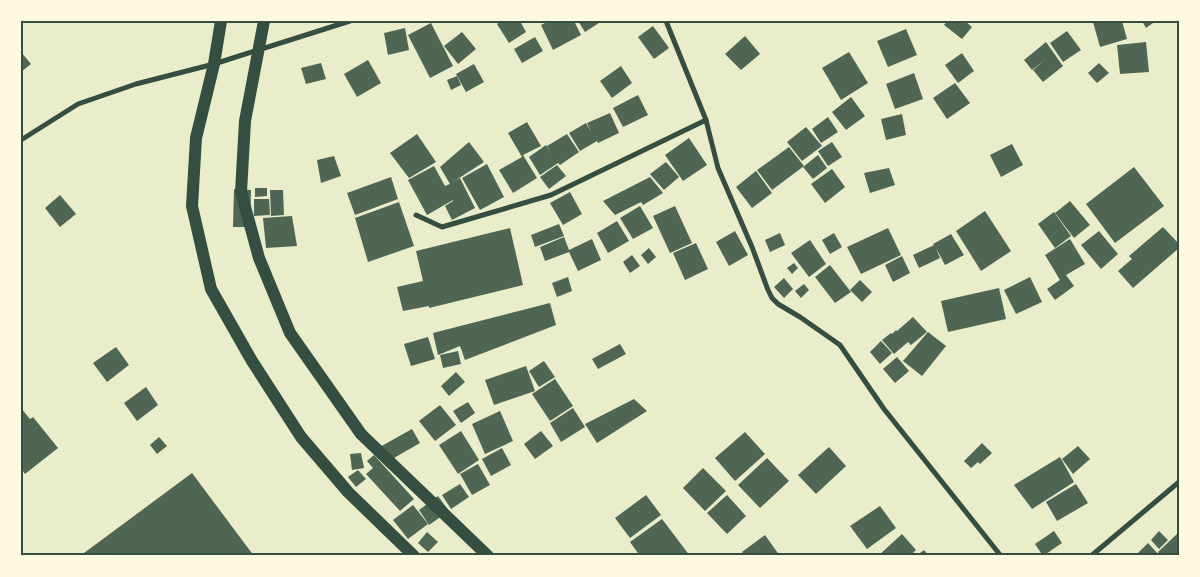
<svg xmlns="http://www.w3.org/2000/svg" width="1200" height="577" viewBox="0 0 1200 577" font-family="Roboto,sans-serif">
<rect width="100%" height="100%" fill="#e9edc9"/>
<g fill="#4f6655">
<path d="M 501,21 L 520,21 L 526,32 L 509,43 L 497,24 Z"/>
<path d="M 549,21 L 574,21 L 581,35 L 553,50 L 541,25 Z"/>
<path d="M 578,21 L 602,21 L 585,32 Z"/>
<path d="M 947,21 L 965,21 L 972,27 L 962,39 L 944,25 Z"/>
<path d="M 1097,21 L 1122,21 L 1127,39 L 1100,47 L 1093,22 Z"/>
<path d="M 1142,21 L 1156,21 L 1146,28 Z"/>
<path d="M 431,23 L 453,66 L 430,78 L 408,35 Z"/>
<path d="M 653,26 L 669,48 L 654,59 L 638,37 Z"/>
<path d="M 405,28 L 409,50 L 388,55 L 384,33 Z"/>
<path d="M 906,29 L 917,55 L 888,67 L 877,41 Z"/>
<path d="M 1067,31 L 1081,50 L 1063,62 L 1050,43 Z"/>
<path d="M 462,32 L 476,49 L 458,64 L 444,46 Z"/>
<path d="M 745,36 L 760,54 L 741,70 L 725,54 Z"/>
<path d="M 535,37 L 543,51 L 522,63 L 514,49 Z"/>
<path d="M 1046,42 L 1063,66 L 1043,82 L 1033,70 L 1045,60 L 1032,70 L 1024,60 Z"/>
<path d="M 1146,42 L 1149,72 L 1120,74 L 1117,45 Z"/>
<path d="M 21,52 L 31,64 L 21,72 Z"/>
<path d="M 849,52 L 868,83 L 841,100 L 822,68 Z"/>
<path d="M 962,53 L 974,71 L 958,83 L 945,65 Z"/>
<path d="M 368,60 L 381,83 L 357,97 L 344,74 Z"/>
<path d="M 321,63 L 326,79 L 306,84 L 301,68 Z"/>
<path d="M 1099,63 L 1109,73 L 1097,83 L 1088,73 Z"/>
<path d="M 474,64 L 484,82 L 466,92 L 456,74 Z"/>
<path d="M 621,66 L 632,83 L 612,98 L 600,81 Z"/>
<path d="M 914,73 L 923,99 L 895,109 L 886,84 Z"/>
<path d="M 457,76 L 461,85 L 451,90 L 447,80 Z"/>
<path d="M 955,83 L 970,103 L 947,119 L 933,98 Z"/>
<path d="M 638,95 L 648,115 L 623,127 L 613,108 Z"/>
<path d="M 851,97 L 865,116 L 846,130 L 832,112 Z"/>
<path d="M 610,113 L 619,133 L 598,143 L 597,141 L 580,151 L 569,133 L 586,123 L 591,132 L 587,123 Z"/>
<path d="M 902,114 L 906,135 L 886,140 L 881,119 Z"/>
<path d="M 828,117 L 838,132 L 821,143 L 812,129 Z"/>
<path d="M 527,122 L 541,146 L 523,155 L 537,178 L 513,193 L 499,170 L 522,157 L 508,133 Z"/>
<path d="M 806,127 L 822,146 L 802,161 L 787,142 Z"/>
<path d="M 417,134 L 436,162 L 409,178 L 390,153 Z"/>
<path d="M 567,134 L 579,152 L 560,165 L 558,163 L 540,175 L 529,157 L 546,145 L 551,154 L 547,146 Z"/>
<path d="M 689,138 L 707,165 L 683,181 L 665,155 Z"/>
<path d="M 469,142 L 484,162 L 453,182 L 460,178 L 475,208 L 452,220 L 445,206 L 453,201 L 453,200 L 427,215 L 408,180 L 434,166 L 445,186 L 450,184 L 440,167 Z"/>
<path d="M 832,142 L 842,157 L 828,166 L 818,151 Z"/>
<path d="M 1012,144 L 1023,165 L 1001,177 L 990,155 Z"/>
<path d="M 789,147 L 804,166 L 772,190 L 757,170 Z"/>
<path d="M 818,155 L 827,168 L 813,179 L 803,167 Z"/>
<path d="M 334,156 L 341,176 L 321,183 L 317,160 Z"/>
<path d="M 666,162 L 679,177 L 664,190 L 650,174 Z"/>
<path d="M 487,164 L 504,197 L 480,210 L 462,178 Z"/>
<path d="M 557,165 L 566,176 L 549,189 L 540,177 Z"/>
<path d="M 1134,167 L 1164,206 L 1115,243 L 1086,204 Z"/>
<path d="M 889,168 L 895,185 L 870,193 L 864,173 Z"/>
<path d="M 832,169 L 845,187 L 825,203 L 811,184 Z"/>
<path d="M 756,171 L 772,193 L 752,208 L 736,187 Z"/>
<path d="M 391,177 L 398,199 L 355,215 L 347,193 Z"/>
<path d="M 650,177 L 663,193 L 643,205 L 641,202 L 615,215 L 603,201 Z"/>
<path d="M 255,188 L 267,188 L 267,196 L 255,197 Z"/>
<path d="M 234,189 L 251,190 L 250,227 L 233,227 Z"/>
<path d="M 270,190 L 283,190 L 284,215 L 271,216 Z"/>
<path d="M 570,192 L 582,214 L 563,225 L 550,203 Z"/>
<path d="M 60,195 L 76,214 L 60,227 L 45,208 Z"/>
<path d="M 254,199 L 269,199 L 270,215 L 254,216 Z"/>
<path d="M 1070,201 L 1090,225 L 1074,238 L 1055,213 Z"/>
<path d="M 399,202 L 414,246 L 368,262 L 355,218 Z"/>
<path d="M 640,206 L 653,228 L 633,239 L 620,218 Z"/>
<path d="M 675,206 L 692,243 L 670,253 L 653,216 Z"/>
<path d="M 985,211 L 1011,251 L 981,271 L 956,231 Z"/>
<path d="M 1054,212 L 1071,236 L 1055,248 L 1038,224 Z"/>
<path d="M 292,216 L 297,246 L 266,248 L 263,218 Z"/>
<path d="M 617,221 L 629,241 L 608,253 L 597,233 Z"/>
<path d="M 559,224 L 564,236 L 535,247 L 531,235 Z"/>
<path d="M 1163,227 L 1179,244 L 1179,248 L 1133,288 L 1118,271 L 1132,259 L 1129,256 Z"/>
<path d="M 510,228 L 523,285 L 429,308 L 429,306 L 403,311 L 397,287 L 423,281 L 416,251 Z"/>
<path d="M 888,228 L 901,255 L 861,274 L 847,247 Z"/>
<path d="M 735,231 L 748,255 L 729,266 L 716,242 Z"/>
<path d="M 1099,231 L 1118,254 L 1101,269 L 1081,245 Z"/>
<path d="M 780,233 L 785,245 L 770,252 L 765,240 Z"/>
<path d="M 834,233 L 842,247 L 830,254 L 822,240 Z"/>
<path d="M 951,234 L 964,255 L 945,265 L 936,248 L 940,258 L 919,268 L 913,255 L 934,245 L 933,244 Z"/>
<path d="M 564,237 L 569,250 L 592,239 L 601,260 L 578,271 L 569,252 L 545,261 L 540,247 Z"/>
<path d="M 1070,239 L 1085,264 L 1066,275 L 1074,286 L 1055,300 L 1047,289 L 1060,280 L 1045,255 Z"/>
<path d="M 810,240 L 826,264 L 809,277 L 791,253 Z"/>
<path d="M 696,243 L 708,269 L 685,280 L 673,253 Z"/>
<path d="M 649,248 L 656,257 L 648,264 L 641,255 Z"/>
<path d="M 632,255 L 640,266 L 630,273 L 623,262 Z"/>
<path d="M 902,256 L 910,273 L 893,282 L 885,265 Z"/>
<path d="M 794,263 L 798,268 L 792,274 L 787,268 Z"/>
<path d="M 830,265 L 851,292 L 835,303 L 815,277 Z"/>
<path d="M 568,277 L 572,291 L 557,297 L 552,283 Z"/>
<path d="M 1030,277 L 1042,302 L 1016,314 L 1004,290 Z"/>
<path d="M 784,278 L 793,289 L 784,298 L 774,287 Z"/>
<path d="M 860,280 L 872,292 L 862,302 L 850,290 Z"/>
<path d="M 804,284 L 809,290 L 801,298 L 795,291 Z"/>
<path d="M 999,288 L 1006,319 L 948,332 L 941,301 Z"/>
<path d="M 550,303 L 556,325 L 465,360 L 460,346 L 438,355 L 433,333 Z"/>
<path d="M 913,317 L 927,332 L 911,345 L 908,342 L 894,354 L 882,340 L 891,333 L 892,334 L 896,330 L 897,331 Z"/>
<path d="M 928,332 L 946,346 L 922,376 L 903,361 Z"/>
<path d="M 428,337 L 435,359 L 411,366 L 404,344 Z"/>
<path d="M 881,341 L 892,353 L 880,364 L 870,352 Z"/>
<path d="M 620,344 L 626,354 L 598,369 L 592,359 Z"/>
<path d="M 116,347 L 129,365 L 107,382 L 93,363 Z"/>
<path d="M 458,351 L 461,364 L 443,368 L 440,355 Z"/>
<path d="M 897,357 L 909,371 L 895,383 L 883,369 Z"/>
<path d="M 544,361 L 555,377 L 539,387 L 529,371 Z"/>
<path d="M 526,366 L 535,391 L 494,405 L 485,380 Z"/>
<path d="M 456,372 L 465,382 L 449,396 L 441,386 Z"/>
<path d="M 555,379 L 573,406 L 550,421 L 532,394 Z"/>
<path d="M 146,387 L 158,405 L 137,421 L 124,403 Z"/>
<path d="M 634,399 L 647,411 L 597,443 L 585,424 Z"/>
<path d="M 468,402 L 475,413 L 461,423 L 453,411 Z"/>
<path d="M 440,405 L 456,425 L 435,441 L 419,421 Z"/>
<path d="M 21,408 L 30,419 L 33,417 L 58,448 L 25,474 L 23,471 L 21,472 Z"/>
<path d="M 573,408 L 585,427 L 561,442 L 550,423 Z"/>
<path d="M 500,411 L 513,441 L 485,454 L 472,424 Z"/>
<path d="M 412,429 L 420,443 L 387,462 L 378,448 Z"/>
<path d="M 461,431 L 479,460 L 458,474 L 439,445 Z"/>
<path d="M 541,431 L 553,446 L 535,459 L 524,444 Z"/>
<path d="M 745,432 L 765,454 L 735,481 L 715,458 Z"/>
<path d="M 159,437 L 167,446 L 157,454 L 150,445 Z"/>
<path d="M 982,443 L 992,453 L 980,464 L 978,462 L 971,468 L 964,461 Z"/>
<path d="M 1078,446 L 1090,459 L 1073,474 L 1062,459 Z"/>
<path d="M 829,447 L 846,466 L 816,494 L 798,475 Z"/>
<path d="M 502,448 L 511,465 L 491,476 L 482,459 Z"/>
<path d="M 361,453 L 364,468 L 352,470 L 350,454 Z"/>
<path d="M 374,455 L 414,499 L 400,511 L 366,474 L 373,468 L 367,461 Z"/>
<path d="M 1060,457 L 1074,482 L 1032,509 L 1014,485 Z"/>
<path d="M 767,458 L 789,481 L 760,508 L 738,485 Z"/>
<path d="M 478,464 L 490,485 L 472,495 L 460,474 Z"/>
<path d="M 703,468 L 726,491 L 705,511 L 683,488 Z"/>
<path d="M 358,470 L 366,479 L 356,487 L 348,477 Z"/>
<path d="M 192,473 L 254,556 L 80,556 Z"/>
<path d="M 460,484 L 469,497 L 451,509 L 442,495 Z"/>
<path d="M 1076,484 L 1088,503 L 1057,521 L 1046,502 Z"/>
<path d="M 646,495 L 661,515 L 630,538 L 615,518 Z"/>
<path d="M 727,495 L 746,516 L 727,534 L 707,513 Z"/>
<path d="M 438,496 L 449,511 L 429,525 L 419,510 Z"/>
<path d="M 413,505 L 428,524 L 408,539 L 393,520 Z"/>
<path d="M 880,506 L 896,528 L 867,549 L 850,526 Z"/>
<path d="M 662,519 L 690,556 L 640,556 L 630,542 Z"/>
<path d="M 1054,531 L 1062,543 L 1043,556 L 1035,544 Z"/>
<path d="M 1159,531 L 1168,540 L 1159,549 L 1151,540 Z"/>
<path d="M 427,532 L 438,542 L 428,552 L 418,543 Z"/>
<path d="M 902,534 L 916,550 L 910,556 L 878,556 Z"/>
<path d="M 1177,534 L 1179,535 L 1179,556 L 1161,556 L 1158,552 Z"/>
<path d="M 765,535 L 780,556 L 745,556 L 742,552 Z"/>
<path d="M 1148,543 L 1160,556 L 1135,556 Z"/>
<path d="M 924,550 L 929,556 L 916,556 Z"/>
</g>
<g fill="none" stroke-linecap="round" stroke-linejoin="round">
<g stroke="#344e41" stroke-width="5">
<path d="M 666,21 L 706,120 L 718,168 L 752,247 L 768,290 L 772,298 L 778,304 L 800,317 L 840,345 L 884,409 L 1001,556"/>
<path d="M 21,140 L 78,104 L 136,84 L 214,64 L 350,21"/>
<path d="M 416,215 L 442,227 L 551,195 L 706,120"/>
<path d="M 1091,556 L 1179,482"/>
</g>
<g stroke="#344e41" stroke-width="12">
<path d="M 221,21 L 214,64 L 196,138 L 192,206 L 211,289 L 252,361 L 301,437 L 348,492 L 414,556"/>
<path d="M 264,21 L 245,121 L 241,192 L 259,258 L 290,333 L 361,434 L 488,556"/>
</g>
</g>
<rect width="1200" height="577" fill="none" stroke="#fefae0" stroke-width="45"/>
<rect x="22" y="22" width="1156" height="532" fill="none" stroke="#344e41" stroke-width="2"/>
</svg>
